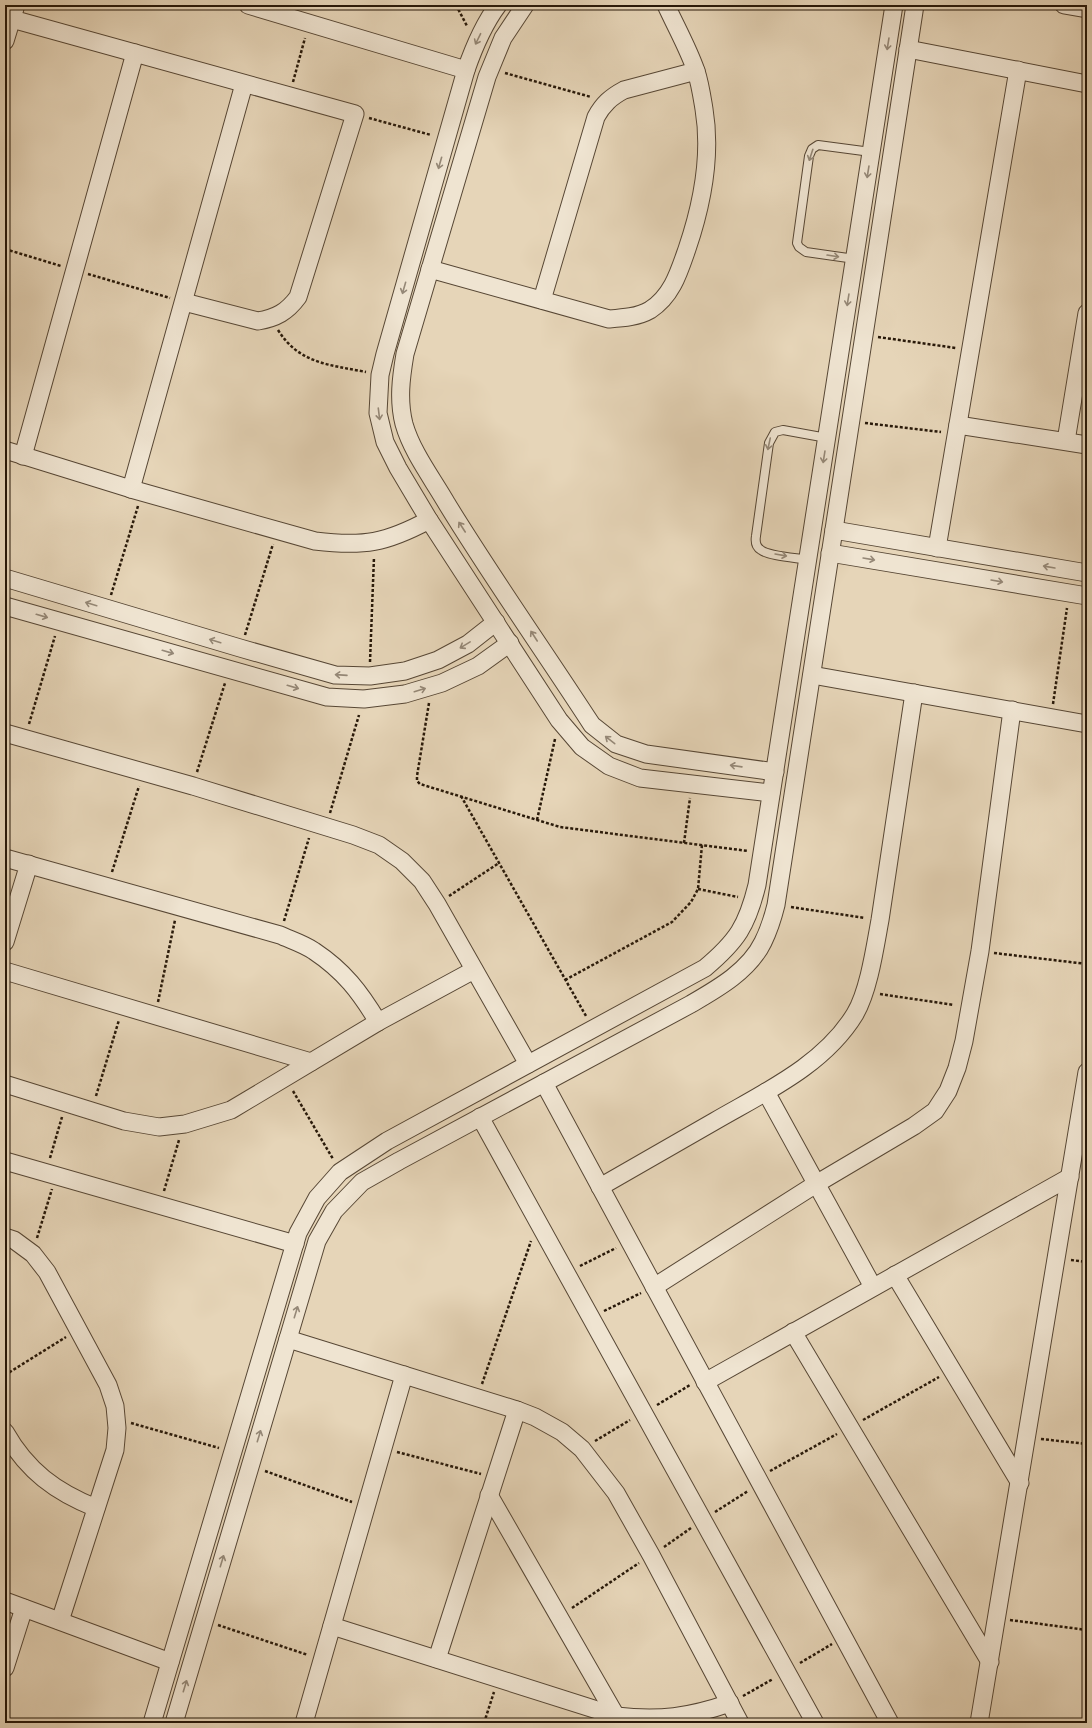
<svg xmlns="http://www.w3.org/2000/svg" width="1092" height="1728" viewBox="0 0 1092 1728" font-family="'IM FELL Great Primer',serif">
<rect width="100%" height="100%" fill="#e6d5b8"/>
<filter id="stains"><feTurbulence type="fractalNoise" baseFrequency=".005" numOctaves="4"/><feColorMatrix values="0 0 0 0 .2 0 0 0 0 .09 0 0 0 0 .02 0 0 0 .5 -.17"/></filter>
<radialGradient id="worn" r=".72"><stop offset=".6" stop-color="#630" stop-opacity="0"/><stop offset="1" stop-color="#630" stop-opacity=".3"/></radialGradient>
<g fill="none" stroke-linecap="round" stroke-linejoin="round">
<defs>
<g id="lane">
<path d="M 855,259 L 806,252 L 799,247 L 797,243 L 809,156 L 812,149 L 818,145 L 871,152"/>
<path d="M 808,560 C 798,558 768,556 761,550 C 756,547 755,542 756,536 L 769,443 L 775,432 L 783,430 L 827,438"/>
</g>
<g id="street">
<path d="M 248,5 L 466,70"/>
<path d="M 498,5 C 483,25 474,47 466,70 L 385,354 L 380,375 L 378,413 L 385,442 L 398,468 L 429,520 L 559,720 L 582,747 L 609,766 L 640,778 L 771,793"/>
<path d="M 525,5 L 503,38 L 487,77 L 405,354 C 401,378 398,400 404,424 C 412,452 432,478 447,504 C 493,579 544,651 592,725 L 616,744 L 646,754 L 775,772"/>
<path d="M 1064,5 L 1087,9"/>
<path d="M 12,19 L 355,114 L 298,297 C 287,312 276,318 258,321 L 184,302"/>
<path d="M 5,41 L 16,5"/>
<path d="M 908,49 L 1087,84"/>
<path d="M 430,269 L 609,319 C 623,318 638,317 650,310 C 672,296 679,272 687,249 C 702,205 712,157 704,109 C 702,97 700,83 696,71 C 688,48 676,27 666,5"/>
<path d="M 542,300 L 596,117 C 603,104 611,97 624,90 L 696,71"/>
<path d="M 958,425 L 1087,445"/>
<path d="M 1066,441 L 1087,313"/>
<path d="M 5,450 L 131,489 L 315,541 C 364,547 386,543 429,520"/>
<path d="M 23,456 L 135,53"/>
<path d="M 131,489 L 244,84"/>
<path d="M 834,530 L 1087,573"/>
<path d="M 937,548 L 1018,70"/>
<path d="M 830,553 L 1087,596"/>
<path d="M 5,578 L 240,648 L 335,675 L 370,676 L 405,671 L 438,660 L 468,644 L 496,622"/>
<path d="M 5,606 L 327,697 L 364,699 L 405,694 L 442,683 L 478,666 L 510,643"/>
<path d="M 812,675 L 1087,724"/>
<path d="M 5,733 L 193,786 L 353,835 L 379,845 L 402,861 L 422,881 L 437,904 L 528,1064"/>
<path d="M 5,858 L 280,935 C 291,940 304,944 314,951 C 344,971 360,992 378,1022"/>
<path d="M 5,942 L 29,864"/>
<path d="M 5,971 L 311,1062"/>
<path d="M 544,1083 L 890,1723"/>
<path d="M 5,1084 L 124,1121 L 159,1127 L 185,1124 L 231,1110 L 378,1022 L 474,970"/>
<path d="M 766,1092 L 873,1287"/>
<path d="M 480,1117 L 815,1723"/>
<path d="M 5,1161 L 295,1244"/>
<path d="M 600,1187 C 638,1165 677,1143 715,1121 C 765,1092 824,1065 855,1014 C 869,990 875,947 880,920 L 914,693"/>
<path d="M 5,1237 L 14,1240 L 33,1254 L 47,1272 L 108,1385 L 115,1406 L 117,1428 L 115,1450 L 60,1621"/>
<path d="M 895,1275 L 1020,1483"/>
<path d="M 654,1287 L 816,1184 L 914,1126 L 935,1111 L 948,1091 L 957,1068 L 964,1041 L 980,951 L 1012,710"/>
<path d="M 793,1332 L 990,1662"/>
<path d="M 288,1339 L 517,1410 L 535,1417 L 562,1432 L 582,1449 L 616,1493 L 651,1555 L 740,1723"/>
<path d="M 705,1382 L 1070,1177"/>
<path d="M 5,1432 C 27,1471 56,1492 96,1508"/>
<path d="M 489,1495 L 616,1716"/>
<path d="M 5,1601 L 170,1662"/>
<path d="M 332,1626 L 616,1716 C 660,1721 689,1717 730,1703"/>
<path d="M 437,1659 L 517,1410"/>
<path d="M 5,1668 L 24,1608"/>
<path d="M 152,1723 L 298,1233 L 317,1198 L 340,1172 L 387,1141 L 705,968 C 737,941 747,926 757,885 L 894,5"/>
<path d="M 174,1723 L 317,1241 L 334,1211 L 362,1182 L 399,1161 L 691,1004 C 717,989 749,971 763,942 C 769,930 773,917 776,905 L 915,5"/>
<path d="M 304,1723 L 404,1375"/>
<path d="M 979,1723 L 1087,1072"/>
</g>
</defs>
<use href="#lane" stroke="#574735" stroke-width="10"/>
<use href="#street" stroke="#574735" stroke-width="19"/>
<g stroke="#271809" stroke-width="2.5" stroke-dasharray="3 2" stroke-linecap="butt">
<path d="M 456,5 L 467,26"/>
<path d="M 505,73 L 591,97"/>
<path d="M 293,82 L 305,38"/>
<path d="M 369,118 L 431,135"/>
<path d="M 5,249 L 61,266"/>
<path d="M 88,274 L 170,298"/>
<path d="M 278,330 C 299,364 331,365 366,372"/>
<path d="M 878,337 L 956,348"/>
<path d="M 865,423 L 941,432"/>
<path d="M 111,595 L 138,506"/>
<path d="M 245,635 L 273,544"/>
<path d="M 370,662 L 374,557"/>
<path d="M 429,703 L 417,776 L 417,781 L 420,784 L 560,827 L 748,851"/>
<path d="M 1053,704 L 1067,608"/>
<path d="M 29,724 L 55,636"/>
<path d="M 197,772 L 225,683"/>
<path d="M 461,796 L 586,1016"/>
<path d="M 330,813 L 359,715"/>
<path d="M 537,820 L 555,739"/>
<path d="M 684,843 L 690,798"/>
<path d="M 112,872 L 139,786"/>
<path d="M 698,889 L 738,897"/>
<path d="M 449,896 L 499,863"/>
<path d="M 791,907 L 865,918"/>
<path d="M 284,921 L 309,838"/>
<path d="M 994,953 L 1087,964"/>
<path d="M 565,980 L 672,922 L 691,902 L 698,889 L 702,845"/>
<path d="M 880,994 L 954,1005"/>
<path d="M 158,1002 L 175,920"/>
<path d="M 293,1091 L 333,1159"/>
<path d="M 96,1096 L 119,1020"/>
<path d="M 50,1158 L 62,1117"/>
<path d="M 164,1191 L 179,1140"/>
<path d="M 37,1238 L 52,1189"/>
<path d="M 1071,1260 L 1087,1262"/>
<path d="M 580,1266 L 616,1248"/>
<path d="M 604,1311 L 641,1293"/>
<path d="M 5,1375 L 66,1337"/>
<path d="M 482,1384 L 531,1241"/>
<path d="M 657,1405 L 690,1385"/>
<path d="M 863,1420 L 939,1377"/>
<path d="M 131,1423 L 219,1448"/>
<path d="M 1041,1439 L 1087,1444"/>
<path d="M 595,1441 L 630,1420"/>
<path d="M 397,1452 L 481,1474"/>
<path d="M 265,1471 L 352,1502"/>
<path d="M 770,1471 L 837,1434"/>
<path d="M 715,1512 L 748,1491"/>
<path d="M 664,1547 L 691,1528"/>
<path d="M 572,1608 L 639,1563"/>
<path d="M 1010,1620 L 1087,1630"/>
<path d="M 218,1625 L 308,1655"/>
<path d="M 800,1663 L 832,1644"/>
<path d="M 743,1696 L 773,1679"/>
<path d="M 484,1723 L 494,1692"/>
</g>
<use href="#lane" stroke="#efe4d1" stroke-width="8"/>
<use href="#street" stroke="#efe4d1" stroke-width="17"/>
</g>
<defs><path id="oneway-shaft" d="M-6 0H5M1.5-3L5.5 0L1.5 3" fill="none" stroke-width="1.6" stroke-linecap="round" stroke-linejoin="round"/></defs>
<g stroke="#958877">
<use href="#oneway-shaft" transform="translate(478 39) rotate(116)"/>
<use href="#oneway-shaft" transform="translate(888 44) rotate(99)"/>
<use href="#oneway-shaft" transform="translate(811 155) rotate(108)"/>
<use href="#oneway-shaft" transform="translate(440 163) rotate(106)"/>
<use href="#oneway-shaft" transform="translate(868 172) rotate(99)"/>
<use href="#oneway-shaft" transform="translate(833 256) rotate(9)"/>
<use href="#oneway-shaft" transform="translate(404 288) rotate(106)"/>
<use href="#oneway-shaft" transform="translate(848 300) rotate(99)"/>
<use href="#oneway-shaft" transform="translate(379 414) rotate(83)"/>
<use href="#oneway-shaft" transform="translate(769 444) rotate(102)"/>
<use href="#oneway-shaft" transform="translate(824 457) rotate(99)"/>
<use href="#oneway-shaft" transform="translate(462 527) rotate(-123)"/>
<use href="#oneway-shaft" transform="translate(781 555) rotate(10)"/>
<use href="#oneway-shaft" transform="translate(869 559) rotate(10)"/>
<use href="#oneway-shaft" transform="translate(1049 567) rotate(-170)"/>
<use href="#oneway-shaft" transform="translate(997 581) rotate(10)"/>
<use href="#oneway-shaft" transform="translate(91 604) rotate(-163)"/>
<use href="#oneway-shaft" transform="translate(42 616) rotate(16)"/>
<use href="#oneway-shaft" transform="translate(534 636) rotate(-123)"/>
<use href="#oneway-shaft" transform="translate(215 641) rotate(-163)"/>
<use href="#oneway-shaft" transform="translate(465 645) rotate(149)"/>
<use href="#oneway-shaft" transform="translate(168 652) rotate(16)"/>
<use href="#oneway-shaft" transform="translate(341 675) rotate(-176)"/>
<use href="#oneway-shaft" transform="translate(293 687) rotate(16)"/>
<use href="#oneway-shaft" transform="translate(420 690) rotate(-17)"/>
<use href="#oneway-shaft" transform="translate(610 740) rotate(-142)"/>
<use href="#oneway-shaft" transform="translate(736 766) rotate(-172)"/>
<use href="#oneway-shaft" transform="translate(296 1312) rotate(-73)"/>
<use href="#oneway-shaft" transform="translate(259 1436) rotate(-73)"/>
<use href="#oneway-shaft" transform="translate(222 1561) rotate(-73)"/>
<use href="#oneway-shaft" transform="translate(185 1686) rotate(-73)"/>
</g>
<rect width="1092" height="1728" fill="none" stroke="#e6d5b8" stroke-width="20"/>
<rect x="6" y="6" width="1080" height="1716" fill="none" stroke="#271809" stroke-width="2"/>
<rect x="10" y="10" width="1072" height="1708" fill="none" stroke="#271809"/>
<rect width="100%" height="100%" filter="url(#stains)"/>
<rect width="100%" height="100%" fill="url(#worn)"/>
</svg>
